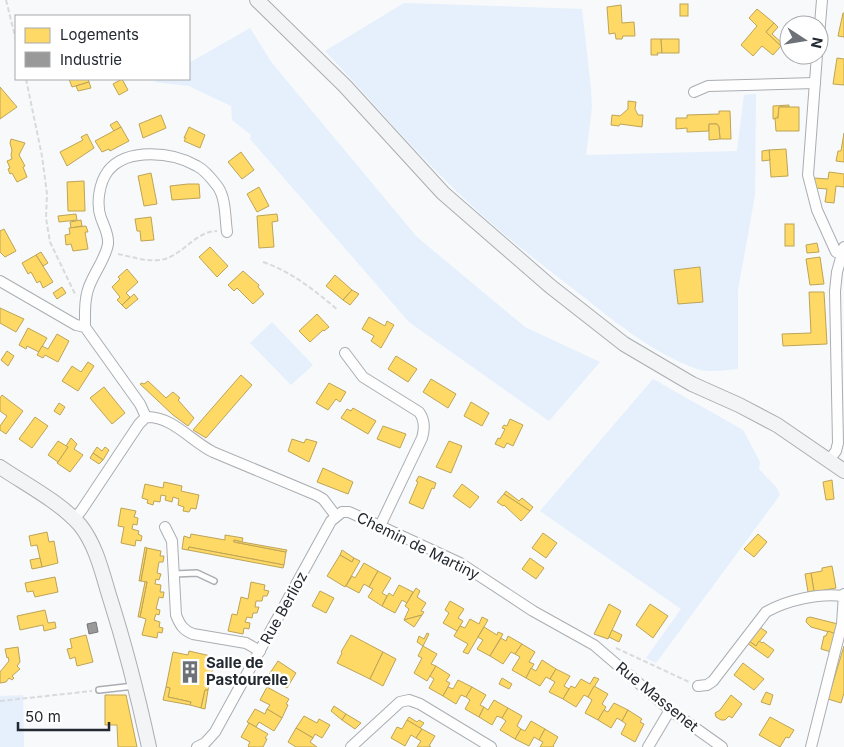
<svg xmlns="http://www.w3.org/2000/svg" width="844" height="747" viewBox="0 0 844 747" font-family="Inter,sans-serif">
<rect width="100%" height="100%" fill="#f7f9fb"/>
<g fill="#e5f0fc">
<path d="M 404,3 L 582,9 L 591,89 L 592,107 L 586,155 L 737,151 L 744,95 L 756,94 L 755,195 L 738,290 L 738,369 C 725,370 710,373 697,369 C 652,353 613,320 576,291 C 541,264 504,236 471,205 C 419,157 373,102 325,51 Z"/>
<path d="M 250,28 L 272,63 L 417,237 L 525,327 L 600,362 L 549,421 L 409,322 L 250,139 L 251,135 L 232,120 L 231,106 L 189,86 L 154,82 L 160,79 L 189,79 L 189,63 Z"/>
<path d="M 272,322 L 313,365 L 291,385 L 250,343 Z"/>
<path d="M 653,379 L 743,430 L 760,462 L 759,469 L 777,488 L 780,495 L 656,663 L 646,658 L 681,609 L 540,511 Z"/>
<path d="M 23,695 L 24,747 L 0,747 L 0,696 Z"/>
</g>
<g fill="#ffd966" stroke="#bda456">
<rect x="680" y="4" width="8" height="12"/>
<path d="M 621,5 L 622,23 L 634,22 L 635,36 L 623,36 L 622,39 L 616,39 L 615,33 L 609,34 L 607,7 Z"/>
<path d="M 757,9 L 774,23 L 766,32 L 781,46 L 773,55 L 762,46 L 753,56 L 741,45 L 757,26 L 749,18 Z"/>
<path d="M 843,13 L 844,13 L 844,37 L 838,36 Z"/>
<path d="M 774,23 L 778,27 L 772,34 L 783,44 L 781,46 L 766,32 Z"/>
<path d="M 651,39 L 661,39 L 662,53 L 657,53 L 658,55 L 651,55 Z"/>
<path d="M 661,39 L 679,39 L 679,53 L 662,53 Z"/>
<path d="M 837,58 L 844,59 L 844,85 L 833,84 Z"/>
<path d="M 69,79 L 88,79 L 89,82 L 72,87 Z"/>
<path d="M 122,79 L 128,90 L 119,95 L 113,84 Z"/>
<path d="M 89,82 L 91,88 L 78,91 L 76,86 Z"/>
<path d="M 0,87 L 17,107 L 0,119 Z"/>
<path d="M 628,101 L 636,102 L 635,109 L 638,115 L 643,115 L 642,127 L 620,124 L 619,126 L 611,125 L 612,115 L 620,116 L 628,109 Z"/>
<path d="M 789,105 L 789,107 L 779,107 L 778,118 L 773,119 L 773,106 Z"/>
<path d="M 779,107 L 799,107 L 799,131 L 776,131 L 775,118 L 778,118 Z"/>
<path d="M 719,111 L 730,111 L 731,139 L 720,139 L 719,127 L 717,124 L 709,124 L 709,131 L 687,132 L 687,128 L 676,129 L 676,118 L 687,118 L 687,115 L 719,114 Z"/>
<path d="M 161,115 L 166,128 L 143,138 L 139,124 Z"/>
<path d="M 117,121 L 121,127 L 114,131 L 110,125 Z"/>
<path d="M 709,124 L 717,124 L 719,127 L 720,139 L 709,140 Z"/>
<path d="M 121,127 L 129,141 L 110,151 L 109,149 L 102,152 L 95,141 Z"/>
<path d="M 189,127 L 205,135 L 200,148 L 184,141 L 186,138 L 184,138 Z"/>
<path d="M 844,133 L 844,162 L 836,161 L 838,151 L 841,151 Z"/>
<path d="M 87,134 L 94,148 L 67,166 L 60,152 L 83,140 L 81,137 Z"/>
<path d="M 11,139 L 25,143 L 19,155 L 25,166 L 23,167 L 27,177 L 17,182 L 12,173 L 10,174 L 8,169 L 10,168 L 7,161 L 12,159 L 11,155 L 12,150 L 10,143 Z"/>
<path d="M 786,149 L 788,176 L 771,177 L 769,150 Z"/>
<path d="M 769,150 L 770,160 L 762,161 L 762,151 Z"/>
<path d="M 241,152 L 254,170 L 242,179 L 228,162 Z"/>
<path d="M 829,172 L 844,174 L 844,187 L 836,186 L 834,203 L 825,202 L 827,189 L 815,188 L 814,178 L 828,179 Z"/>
<path d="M 151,173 L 157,204 L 144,206 L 138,176 Z"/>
<path d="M 84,181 L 85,211 L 68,211 L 67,182 Z"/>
<path d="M 188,184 L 199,184 L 200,198 L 172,200 L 170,186 Z"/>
<path d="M 259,187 L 269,206 L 257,212 L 247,194 Z"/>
<path d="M 76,214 L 77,220 L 59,222 L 58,216 Z"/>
<path d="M 277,214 L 278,221 L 272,222 L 274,247 L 259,248 L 257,216 Z"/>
<path d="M 151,217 L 154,240 L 141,241 L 140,231 L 137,231 L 135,219 Z"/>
<path d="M 81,220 L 82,226 L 71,228 L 70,222 Z"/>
<rect x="785" y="224" width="9" height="22"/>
<path d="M 86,226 L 88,232 L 85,232 L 88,249 L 73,251 L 71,244 L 66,245 L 65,235 L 70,234 L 69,228 Z"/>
<path d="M 4,229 L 16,251 L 5,257 L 0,252 L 0,231 Z"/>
<path d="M 817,243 L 819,252 L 807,253 L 806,245 Z"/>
<path d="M 210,247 L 228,266 L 217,277 L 199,257 Z"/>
<path d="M 41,252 L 48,263 L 43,266 L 36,255 Z"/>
<path d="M 36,255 L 53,282 L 43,288 L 40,281 L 37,283 L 31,272 L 28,274 L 22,263 Z"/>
<path d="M 820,257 L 824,284 L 810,285 L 806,259 Z"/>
<path d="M 700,267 L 703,302 L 678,304 L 674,270 Z"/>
<path d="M 127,269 L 138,282 L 126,293 L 130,297 L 122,305 L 117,300 L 120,297 L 112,287 L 120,279 L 118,277 Z"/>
<path d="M 243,271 L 259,285 L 258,287 L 264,294 L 253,304 L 237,288 L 234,291 L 228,285 Z"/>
<path d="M 335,275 L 352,290 L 343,300 L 326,286 Z"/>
<path d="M 62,287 L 66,293 L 57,299 L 53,293 Z"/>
<path d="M 352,290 L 359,294 L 350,305 L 343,300 Z"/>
<path d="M 809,292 L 824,292 L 827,344 L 783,346 L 782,334 L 811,333 Z"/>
<path d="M 134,294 L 138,299 L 126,309 L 122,305 Z"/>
<path d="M 0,308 L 24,319 L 16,332 L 0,323 Z"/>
<path d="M 317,314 L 329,327 L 324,331 L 323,330 L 310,342 L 299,331 Z"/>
<path d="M 369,317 L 385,326 L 387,321 L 394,325 L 381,348 L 371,341 L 374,336 L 362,329 Z"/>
<path d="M 28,328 L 47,338 L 39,352 L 27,346 L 26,349 L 19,345 Z"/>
<path d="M 57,334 L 69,341 L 58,362 L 45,355 L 43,358 L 37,355 L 42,346 L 48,349 Z"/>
<path d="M 7,351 L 14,356 L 8,366 L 1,360 Z"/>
<path d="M 396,356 L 417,369 L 408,382 L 388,369 Z"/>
<path d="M 88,362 L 94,366 L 78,391 L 62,381 L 72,366 L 81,372 Z"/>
<path d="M 241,375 L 252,385 L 206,438 L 193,430 Z"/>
<path d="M 431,379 L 456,394 L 448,408 L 423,392 Z"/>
<path d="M 148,381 L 166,398 L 173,392 L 180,398 L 178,400 L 194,418 L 188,426 L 173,415 L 140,384 L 142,383 L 144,384 Z"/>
<path d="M 329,383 L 346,392 L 340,402 L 336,399 L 328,410 L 316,403 Z"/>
<path d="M 104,387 L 125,413 L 112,424 L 90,398 Z"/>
<path d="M 2,395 L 23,411 L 6,434 L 0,430 L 0,426 L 7,416 L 0,411 L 0,398 Z"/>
<path d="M 471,402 L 489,413 L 482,426 L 464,416 Z"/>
<path d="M 59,403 L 65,407 L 60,415 L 54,411 Z"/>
<path d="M 353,408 L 376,421 L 368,434 L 341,418 L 347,409 L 351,411 Z"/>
<path d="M 35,417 L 48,426 L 32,448 L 19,439 Z"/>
<path d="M 510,419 L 523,425 L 513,446 L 507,443 L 504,448 L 495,444 L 498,438 L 500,439 L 505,429 L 502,428 L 504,425 L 507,426 Z"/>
<path d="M 383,426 L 406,434 L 400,448 L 377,439 Z"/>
<path d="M 71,438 L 77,444 L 74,449 L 83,455 L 70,472 L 57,463 L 68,447 L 66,446 Z"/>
<path d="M 292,439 L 304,443 L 306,439 L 317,442 L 309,462 L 288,451 Z"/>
<path d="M 58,441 L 68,447 L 58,462 L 48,455 Z"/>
<path d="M 449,441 L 462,446 L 451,473 L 436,467 Z"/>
<path d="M 97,447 L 102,451 L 105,447 L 109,450 L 103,460 L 93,453 Z"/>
<path d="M 93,453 L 103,460 L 99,464 L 90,458 Z"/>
<path d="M 323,468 L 353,482 L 348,494 L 317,482 Z"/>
<path d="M 419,476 L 436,483 L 434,489 L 432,488 L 423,509 L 409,503 L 418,482 L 416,481 Z"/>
<path d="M 832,480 L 834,499 L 826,500 L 823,482 Z"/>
<path d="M 164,482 L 182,486 L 181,491 L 199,495 L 196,509 L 191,508 L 189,512 L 183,511 L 184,507 L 178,505 L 179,499 L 173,497 L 172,502 L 165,500 L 166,496 L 161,495 L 160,502 L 154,501 L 153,505 L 147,503 L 148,500 L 142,498 L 145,484 L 163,488 Z"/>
<path d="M 462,484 L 479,497 L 470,508 L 453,496 Z"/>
<path d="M 506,491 L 519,501 L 522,498 L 533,507 L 530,511 L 504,494 Z"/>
<path d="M 504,494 L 530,511 L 521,521 L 504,505 L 503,506 L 497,502 Z"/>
<path d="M 121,508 L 136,511 L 134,517 L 138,518 L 137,525 L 133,524 L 132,529 L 139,531 L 138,534 L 142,536 L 141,541 L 136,540 L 135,546 L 121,543 L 124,527 L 118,526 Z"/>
<path d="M 47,532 L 49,542 L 54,541 L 58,563 L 42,567 L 37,545 L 31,546 L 29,536 Z"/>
<path d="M 543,533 L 557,543 L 546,558 L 532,548 Z"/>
<path d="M 191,534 L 225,540 L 225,535 L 243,538 L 242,542 L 234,540 L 234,542 L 286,552 L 284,565 L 189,547 L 188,550 L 182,549 L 184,536 L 190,538 Z"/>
<path d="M 758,534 L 767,542 L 754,557 L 744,549 Z"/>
<path d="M 234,540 L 242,542 L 287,550 L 286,552 L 234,542 Z"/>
<path d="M 145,547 L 147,548 L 141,581 L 139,581 Z"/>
<path d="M 189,547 L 284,565 L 283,568 L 188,550 Z"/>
<path d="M 147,548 L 161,551 L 160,556 L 164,556 L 163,562 L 159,562 L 157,573 L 161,574 L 159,580 L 156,579 L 155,584 L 161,585 L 160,592 L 164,592 L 163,598 L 159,597 L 156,609 L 160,610 L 159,615 L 156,614 L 154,620 L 160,622 L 159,627 L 163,628 L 162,633 L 158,632 L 157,638 L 142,635 L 146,619 L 140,617 L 147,582 L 141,581 Z"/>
<path d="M 342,550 L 354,558 L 352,562 L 340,555 Z"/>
<path d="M 340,555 L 352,562 L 354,558 L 360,561 L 345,587 L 327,576 Z"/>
<path d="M 40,558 L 42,567 L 32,569 L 30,560 Z"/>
<path d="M 530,558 L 544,568 L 536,579 L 522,569 Z"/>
<path d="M 364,563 L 378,571 L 369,587 L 364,584 L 359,593 L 346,586 L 352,576 L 355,578 Z"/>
<path d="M 832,566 L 836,588 L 814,592 L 811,573 L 822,571 L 822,568 Z"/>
<path d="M 378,571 L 391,578 L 382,593 L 387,596 L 382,606 L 368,597 L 373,589 L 369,587 Z"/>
<path d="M 811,573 L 814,591 L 808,592 L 805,574 Z"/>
<path d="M 55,577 L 58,592 L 35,597 L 33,591 L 27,592 L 25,583 Z"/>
<path d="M 145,582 L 147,582 L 140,617 L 138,617 Z"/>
<path d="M 251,582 L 265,585 L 264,590 L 269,591 L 267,596 L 263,596 L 262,601 L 256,601 L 255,607 L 259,607 L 257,613 L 253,613 L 252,618 L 247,617 L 245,622 L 250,623 L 249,629 L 244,628 L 243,634 L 228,631 L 232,614 L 237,615 L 241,597 L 248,599 Z"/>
<path d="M 399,585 L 413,592 L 407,603 L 402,600 L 395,613 L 382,606 L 389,593 L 393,596 Z"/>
<path d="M 416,588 L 420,591 L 417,597 L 426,603 L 421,611 L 424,612 L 422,615 L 404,620 L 409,609 L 405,606 Z"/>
<path d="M 320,591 L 334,598 L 326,613 L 312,606 Z"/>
<path d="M 450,601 L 464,609 L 458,618 L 463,621 L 457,631 L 443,623 L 449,613 L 445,610 Z"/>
<path d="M 609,604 L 621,611 L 608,639 L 594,634 Z"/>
<path d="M 650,604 L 668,616 L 653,638 L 636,625 Z"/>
<path d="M 45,610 L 48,623 L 55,622 L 56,628 L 44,631 L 43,625 L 20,630 L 17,616 Z"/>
<path d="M 422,615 L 414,627 L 404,620 L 411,618 Z"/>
<path d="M 482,617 L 488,620 L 468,654 L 463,652 L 468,644 L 454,636 L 460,626 L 465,628 L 470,619 L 479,624 Z"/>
<path d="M 810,617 L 838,624 L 836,634 L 811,627 L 806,622 L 807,618 Z"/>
<path d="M 484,627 L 497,635 L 498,632 L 503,634 L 490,656 L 477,649 L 483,640 L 478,637 Z"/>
<path d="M 759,627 L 767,632 L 756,646 L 749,641 Z"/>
<path d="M 612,630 L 622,635 L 619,642 L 609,637 Z"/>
<path d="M 828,631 L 836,634 L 831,652 L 821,649 L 824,636 L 826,636 Z"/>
<path d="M 427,633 L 429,634 L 423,646 L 417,642 L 419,636 L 424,639 Z"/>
<path d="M 86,635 L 93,662 L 77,666 L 75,657 L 70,659 L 67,649 L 72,648 L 70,639 Z"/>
<path d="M 351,635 L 383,652 L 370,679 L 337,663 L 342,653 L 341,652 Z"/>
<path d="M 508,636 L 522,644 L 515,654 L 511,652 L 503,664 L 490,656 L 501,638 L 506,641 Z"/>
<path d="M 749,641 L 756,646 L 759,641 L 762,643 L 763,642 L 774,650 L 768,658 L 747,643 Z"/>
<path d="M 522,644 L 535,652 L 529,662 L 534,664 L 526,678 L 512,670 L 520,657 L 515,654 Z"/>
<path d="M 423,646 L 437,654 L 431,664 L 436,666 L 427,681 L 414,673 L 422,658 L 418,656 Z"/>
<path d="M 844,646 L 844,693 L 841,703 L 828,699 Z"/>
<path d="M 18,647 L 20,662 L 17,666 L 20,669 L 12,676 L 14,678 L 12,680 L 9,678 L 6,682 L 0,683 L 0,672 L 9,661 L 8,657 L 7,658 L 5,649 Z"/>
<path d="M 189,651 L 215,657 L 208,690 L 205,690 L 201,708 L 190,705 L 191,702 L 168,697 L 170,688 L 166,687 L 173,652 L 188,655 Z"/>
<path d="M 383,652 L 396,659 L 383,686 L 370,679 Z"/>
<path d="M 542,660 L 556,669 L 550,679 L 546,677 L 540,686 L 526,678 L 531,668 L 536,671 Z"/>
<path d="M 278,661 L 296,673 L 287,688 L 268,676 Z"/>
<path d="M 743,663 L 764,679 L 754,690 L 734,675 Z"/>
<path d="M 436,666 L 450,675 L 446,681 L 450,683 L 443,696 L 429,688 L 434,679 L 430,676 Z"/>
<path d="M 556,669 L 570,676 L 564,686 L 569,689 L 563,699 L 549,692 L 555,682 L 550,679 Z"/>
<path d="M 594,677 L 599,679 L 588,697 L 584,695 L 576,707 L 563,699 L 571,686 L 575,688 L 581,679 L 590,684 Z"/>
<path d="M 502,678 L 512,684 L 509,689 L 499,684 Z"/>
<path d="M 458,680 L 472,687 L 466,697 L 461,695 L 456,704 L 443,696 L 448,687 L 453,689 Z"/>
<path d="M 594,686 L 608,694 L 602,704 L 606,707 L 598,720 L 585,713 L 592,700 L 588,697 Z"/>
<path d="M 166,687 L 170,688 L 168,697 L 191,702 L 190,705 L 163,700 Z"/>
<path d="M 267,687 L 289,699 L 286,704 L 288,705 L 282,718 L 267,709 L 270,705 L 260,700 Z"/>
<path d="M 472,687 L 486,695 L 480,705 L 484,707 L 479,717 L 465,709 L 470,700 L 466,697 Z"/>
<path d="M 205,690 L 208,690 L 205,709 L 201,708 Z"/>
<path d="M 766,692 L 773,695 L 770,705 L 761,702 Z"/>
<path d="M 105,695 L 126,695 L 137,747 L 118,747 L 117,725 L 105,725 Z"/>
<path d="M 731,695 L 742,704 L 732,718 L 729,716 L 725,720 L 721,720 L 716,717 L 715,713 L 720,710 Z"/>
<path d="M 494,700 L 508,708 L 502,718 L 497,716 L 492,725 L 479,717 L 484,707 L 488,710 Z"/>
<path d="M 614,703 L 628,710 L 622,721 L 617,718 L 611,728 L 598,720 L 604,710 L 608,712 Z"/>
<path d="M 334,706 L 346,714 L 342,720 L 331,711 Z"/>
<path d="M 508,708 L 522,716 L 517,726 L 521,729 L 515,739 L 500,730 L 506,721 L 502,718 Z"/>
<path d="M 255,709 L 265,714 L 267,709 L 282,718 L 274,731 L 259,722 L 256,727 L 247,722 Z"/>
<path d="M 628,710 L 642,719 L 640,722 L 644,724 L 635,742 L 621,734 L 626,724 L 622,721 Z"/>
<path d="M 346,714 L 361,723 L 355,729 L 342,720 Z"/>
<path d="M 304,716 L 317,723 L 319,719 L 330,725 L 322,738 L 315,734 L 313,738 L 296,728 Z"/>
<path d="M 409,717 L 417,722 L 419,720 L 424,723 L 420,728 L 407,720 Z"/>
<path d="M 770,717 L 794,730 L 789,738 L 786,737 L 780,747 L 759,735 Z"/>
<path d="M 407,720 L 422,729 L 416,738 L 411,735 L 405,746 L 391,738 L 397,727 L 402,729 Z"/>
<path d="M 531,721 L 545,729 L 539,740 L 534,737 L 529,746 L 515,739 L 521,729 L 525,731 Z"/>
<path d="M 249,723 L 268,734 L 265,738 L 267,739 L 263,747 L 249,747 L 248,746 L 250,742 L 241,737 Z"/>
<path d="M 296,728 L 313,738 L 310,742 L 317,747 L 296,747 L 288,742 Z"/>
<path d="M 422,729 L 435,736 L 429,746 L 431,747 L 417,747 L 421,741 L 416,738 Z"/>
<path d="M 545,729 L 558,737 L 553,746 L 554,747 L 540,747 L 543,742 L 539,740 Z"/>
</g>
<path fill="#999" stroke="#76777a" d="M 96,622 L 98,632 L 89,634 L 87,624 Z"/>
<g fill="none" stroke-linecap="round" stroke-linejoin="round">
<defs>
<g id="lane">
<path d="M 174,574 L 197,573 L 214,581"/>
<path d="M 99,690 L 134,686"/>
</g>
<g id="street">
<path d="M 819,36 L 822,0"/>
<path d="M 817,55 L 808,175 L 817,210 L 836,252 L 841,254"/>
<path d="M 694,92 L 708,86 L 815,83"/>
<path d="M 0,281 L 76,325 L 85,327 L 140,404 L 146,417"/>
<path d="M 85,327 C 85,312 84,296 91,282 C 96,270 106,257 108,244 C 109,235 104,226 101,218 C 96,204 99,183 108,171 C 127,147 173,152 197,166 C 205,170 212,179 218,187 C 226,199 225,218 227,232"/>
<path d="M 345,353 L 363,377 L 419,412 C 425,420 425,428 422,438 L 380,526"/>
<path d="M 829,460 L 836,451 L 838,443 L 835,291 L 837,272 L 844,247"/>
<path d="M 74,519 L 81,511 L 139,424 L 146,417 C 172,416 191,441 213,452 L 316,495 L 323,499 L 336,516"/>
<path d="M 165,527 L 172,541 L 176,615 C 180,625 183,630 193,634 L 246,643 L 260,651"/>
<path d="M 698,686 L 707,685 L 713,681 L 766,612 C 787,600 819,593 843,596"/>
<path d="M 197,747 L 205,743 L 215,732 L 331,521 L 342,512 L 349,512 L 380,526 L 460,563 L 533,611 L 594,645 L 670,710 L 722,747"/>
<path d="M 351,747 L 400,702 L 409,700 L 420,704 L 491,747"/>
<path d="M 648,747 L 670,710"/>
<path d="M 811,747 L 842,624 L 844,594"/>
</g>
<g id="secondary">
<path d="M 257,0 L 345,86 L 443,193 L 550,286 L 624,344 L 692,384 L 739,405 L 777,425 L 844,471"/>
<path d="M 0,467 C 25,484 60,502 80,525 C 96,545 102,572 109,595 C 125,645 138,696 149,747"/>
</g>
</defs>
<use href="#lane" stroke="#aaaeb2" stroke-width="8"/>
<use href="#street" stroke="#aaaeb2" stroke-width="12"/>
<use href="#secondary" stroke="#aaaeb2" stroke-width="16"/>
<g stroke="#d9dadc" stroke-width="2" stroke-dasharray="5 2.5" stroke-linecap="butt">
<path d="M 6,0 L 16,40"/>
<path d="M 26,79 L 42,156 L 47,194 L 46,218 L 50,242 L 76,296"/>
<path d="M 118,254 C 133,257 149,263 165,259 C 184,253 197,231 217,231"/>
<path d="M 263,262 C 292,272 314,290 338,310"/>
<path d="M 616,648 L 689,682"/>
<path d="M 0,701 L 92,691"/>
</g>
<use href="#lane" stroke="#fefefe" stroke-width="5"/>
<use href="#street" stroke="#fefefe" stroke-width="10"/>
<use href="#secondary" stroke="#f2f4f6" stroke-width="14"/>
</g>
<defs>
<symbol id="building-bare" viewBox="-9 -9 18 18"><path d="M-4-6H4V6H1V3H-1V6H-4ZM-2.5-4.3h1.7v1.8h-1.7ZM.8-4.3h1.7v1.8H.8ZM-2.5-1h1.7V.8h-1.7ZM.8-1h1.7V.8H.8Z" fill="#6d7278" stroke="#fff" stroke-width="2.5" paint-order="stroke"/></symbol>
</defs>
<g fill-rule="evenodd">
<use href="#building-bare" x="174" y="656" width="32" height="32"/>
</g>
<g text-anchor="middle" stroke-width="5" stroke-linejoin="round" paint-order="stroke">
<g font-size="15" fill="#232931" stroke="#fff">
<text transform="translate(418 546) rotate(26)" y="5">Chemin de Martiny</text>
<text transform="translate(284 608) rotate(-61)" y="5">Rue Berlioz</text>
<text transform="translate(657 697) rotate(39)" y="5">Rue Massenet</text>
</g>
<g font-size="15" font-weight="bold" fill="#232931" stroke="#fff" text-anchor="start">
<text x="206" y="668">Salle de<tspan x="206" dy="17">Pastourelle</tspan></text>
</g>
</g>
<rect x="15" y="15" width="175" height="65" fill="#ffffff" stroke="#a7a9ad"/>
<rect x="25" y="28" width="25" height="15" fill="#ffd966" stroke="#a7a9ad"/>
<text x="60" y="40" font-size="15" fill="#232931">Logements</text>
<rect x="25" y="52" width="25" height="15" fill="#999999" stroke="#a7a9ad"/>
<text x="60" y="65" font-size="15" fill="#232931">Industrie</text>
<g transform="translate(804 40) rotate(102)"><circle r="24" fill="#ffffff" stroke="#a7a9ad"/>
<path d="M0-4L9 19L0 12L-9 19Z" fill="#6d7278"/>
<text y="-8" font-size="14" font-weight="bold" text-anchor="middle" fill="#232931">N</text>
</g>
<path d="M18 722v8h91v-8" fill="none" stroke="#232931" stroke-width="2.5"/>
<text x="25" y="722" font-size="15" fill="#232931" stroke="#ffffff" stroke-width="4" paint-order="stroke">50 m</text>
</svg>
